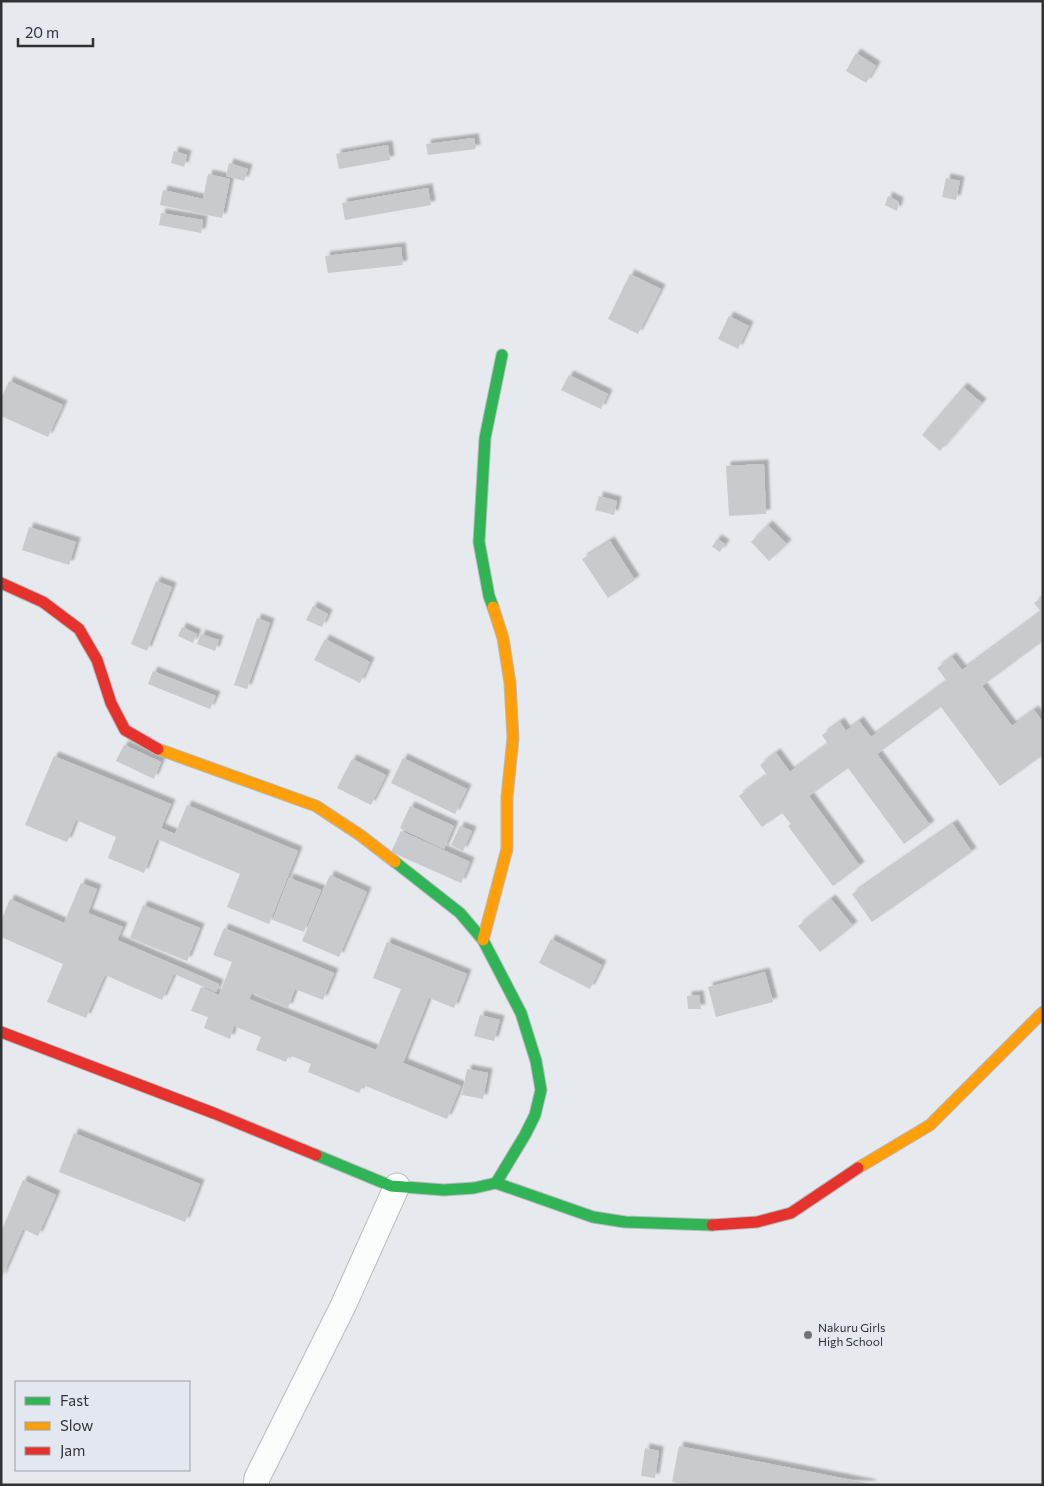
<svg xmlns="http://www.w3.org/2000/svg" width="1044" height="1486" viewBox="0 0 1044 1486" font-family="Commissioner,sans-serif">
<defs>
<filter id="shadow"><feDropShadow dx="4.5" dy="-4.5" stdDeviation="1" flood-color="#0004"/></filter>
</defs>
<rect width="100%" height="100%" fill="#e6e9ed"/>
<g fill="#c8cacd" filter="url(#shadow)">
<path d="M 856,53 L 876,66 L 866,83 L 846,71 Z"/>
<path d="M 474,138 L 476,149 L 428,155 L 426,144 Z"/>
<path d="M 388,145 L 390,160 L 339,169 L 336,154 Z"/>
<path d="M 174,151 L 187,155 L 184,167 L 171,163 Z"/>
<path d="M 229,163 L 248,169 L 244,181 L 226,176 Z"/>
<path d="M 208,174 L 230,179 L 222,218 L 160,205 L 163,190 L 203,199 Z"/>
<path d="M 946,178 L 960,181 L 956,200 L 942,197 Z"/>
<path d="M 428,188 L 431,205 L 345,220 L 342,203 Z"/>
<path d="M 888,196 L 899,202 L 897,211 L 885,205 Z"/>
<path d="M 161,213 L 203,220 L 201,233 L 159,225 Z"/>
<path d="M 401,247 L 403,265 L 328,273 L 325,256 Z"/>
<path d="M 630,274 L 661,289 L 638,334 L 608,319 Z"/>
<path d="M 729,316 L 749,326 L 738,349 L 718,339 Z"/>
<path d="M 569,375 L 608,394 L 601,409 L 561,390 Z"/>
<path d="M 9,381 L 63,405 L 48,437 L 1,416 L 1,399 Z"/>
<path d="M 963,387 L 982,403 L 940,451 L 922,435 Z"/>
<path d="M 764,464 L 766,514 L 729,516 L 726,466 Z"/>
<path d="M 599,496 L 617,501 L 614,515 L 595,510 Z"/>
<path d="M 768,525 L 787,544 L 769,561 L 751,542 Z"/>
<path d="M 29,527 L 76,542 L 69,565 L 22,550 Z"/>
<path d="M 717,539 L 725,544 L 720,552 L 712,547 Z"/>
<path d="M 610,541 L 635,580 L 608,598 L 582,559 Z"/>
<path d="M 156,581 L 172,587 L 147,651 L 131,644 Z"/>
<path d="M 1043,597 L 1043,641 L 982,686 L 1012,726 L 1034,710 L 1043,722 L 1043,755 L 1000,786 L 941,707 L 877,754 L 930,825 L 904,844 L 848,768 L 809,796 L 860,866 L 833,886 L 788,826 L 791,824 L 782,813 L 762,827 L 739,796 L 767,775 L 760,765 L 776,753 L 790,772 L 828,744 L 822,735 L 840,722 L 846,731 L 859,721 L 871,737 L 947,681 L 937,668 L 952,657 L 962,670 L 1041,612 L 1034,603 Z"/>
<path d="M 313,606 L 328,614 L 322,627 L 306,620 Z"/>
<path d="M 257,618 L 270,623 L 247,689 L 234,685 Z"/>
<path d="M 182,627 L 197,634 L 193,643 L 178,636 Z"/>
<path d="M 201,634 L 219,640 L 215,651 L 197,644 Z"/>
<path d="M 325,639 L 370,662 L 360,683 L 314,660 Z"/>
<path d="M 153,671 L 216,696 L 210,709 L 148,684 Z"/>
<path d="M 124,745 L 161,762 L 154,779 L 116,761 Z"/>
<path d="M 54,756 L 171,804 L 161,828 L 175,834 L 187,805 L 298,851 L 269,924 L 227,907 L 240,874 L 157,839 L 144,873 L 108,858 L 116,837 L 76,820 L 67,842 L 25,825 Z"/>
<path d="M 403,758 L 467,789 L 455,814 L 391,783 Z"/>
<path d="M 352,759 L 386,775 L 371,805 L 337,788 Z"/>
<path d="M 410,806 L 454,826 L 444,849 L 400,828 Z"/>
<path d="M 953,824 L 972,852 L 872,922 L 852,894 Z"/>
<path d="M 460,826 L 472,831 L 463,851 L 451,845 Z"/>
<path d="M 401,831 L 470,862 L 461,883 L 391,852 Z"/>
<path d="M 330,875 L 367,892 L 339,957 L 302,941 Z"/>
<path d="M 289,878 L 321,890 L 304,932 L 273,920 Z"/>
<path d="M 81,883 L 97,889 L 88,913 L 123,927 L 117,940 L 219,984 L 216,992 L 174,974 L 162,1000 L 105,975 L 86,1018 L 47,1002 L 63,964 L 1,937 L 1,921 L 10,899 L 64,923 Z"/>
<path d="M 831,899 L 853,926 L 820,952 L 798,926 Z"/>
<path d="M 143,905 L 200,928 L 187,961 L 130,938 Z"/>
<path d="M 224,928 L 334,973 L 323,1000 L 295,989 L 288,1008 L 252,993 L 249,999 L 376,1050 L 401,989 L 373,978 L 387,942 L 467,974 L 454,1008 L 429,998 L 403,1063 L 461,1086 L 447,1119 L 363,1085 L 359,1093 L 308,1072 L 311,1064 L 289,1055 L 286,1062 L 256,1050 L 261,1037 L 234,1026 L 230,1039 L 204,1028 L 208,1017 L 191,1011 L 201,987 L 219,995 L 232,962 L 213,955 Z"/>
<path d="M 551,939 L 602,965 L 590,989 L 539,963 Z"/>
<path d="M 765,972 L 773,1002 L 716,1017 L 708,987 Z"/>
<path d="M 699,995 L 701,1009 L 688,1009 L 687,996 Z"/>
<path d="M 480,1015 L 500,1020 L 494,1041 L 474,1036 Z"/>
<path d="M 467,1069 L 488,1073 L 483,1099 L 462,1095 Z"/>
<path d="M 74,1133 L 200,1184 L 185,1222 L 59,1172 Z"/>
<path d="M 23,1180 L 56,1195 L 38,1236 L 23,1229 L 1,1279 L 1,1232 Z"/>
<path d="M 679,1446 L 872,1484 L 872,1485 L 689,1485 L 672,1482 Z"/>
<path d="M 645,1448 L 659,1451 L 655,1478 L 641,1476 Z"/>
</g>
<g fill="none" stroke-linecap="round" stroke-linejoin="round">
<defs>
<path id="street" d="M 256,1485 L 257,1478 L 343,1306 L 397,1186"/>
<g id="fast">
<path d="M 493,607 L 489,596 L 479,542 L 485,438 L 502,355"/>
<path d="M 395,862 L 460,913 L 483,940 L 521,1013 L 536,1061 L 541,1090 L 535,1115 L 525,1135 L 496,1183"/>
<path d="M 316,1155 L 391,1186 L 444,1190 L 474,1188 L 496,1183 L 593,1217 L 625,1222 L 712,1225"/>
</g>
<g id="slow">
<path d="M 158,749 L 316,806 L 360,835 L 395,862"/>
<path d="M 483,940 L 507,849 L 507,797 L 513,738 L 510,683 L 503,638 L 493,607"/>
<path d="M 858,1168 L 930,1125 L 1043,1012"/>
</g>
<g id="jam">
<path d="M 1,583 L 43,602 L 79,629 L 97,660 L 111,703 L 125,730 L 158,749"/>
<path d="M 1,1032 L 216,1114 L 316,1155"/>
<path d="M 712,1225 L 757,1222 L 791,1213 L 858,1168"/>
</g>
</defs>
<use href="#street" stroke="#b8babd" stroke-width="27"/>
<use href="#fast" stroke="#b8babd" stroke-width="13"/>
<use href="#slow" stroke="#b8babd" stroke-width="13"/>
<use href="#jam" stroke="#b8babd" stroke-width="13"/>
<use href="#street" stroke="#fbfcfc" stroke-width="25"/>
<use href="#fast" stroke="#30b455" stroke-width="11"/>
<use href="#slow" stroke="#ff9f0a" stroke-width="11"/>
<use href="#jam" stroke="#e5322d" stroke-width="11"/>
</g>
<circle fill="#707275" stroke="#e3e8f0" stroke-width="2" cx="808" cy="1335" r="5"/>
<g text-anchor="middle" stroke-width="4" stroke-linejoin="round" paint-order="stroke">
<g font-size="12" fill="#303235" stroke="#e3e8f0" text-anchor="start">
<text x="818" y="1332">Nakuru Girls<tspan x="818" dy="14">High School</tspan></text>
</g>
</g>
<rect width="1044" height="1486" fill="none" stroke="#303235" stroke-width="5"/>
<rect x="15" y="1381" width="175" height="90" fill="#e3e8f0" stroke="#9b9fa5"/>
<rect x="25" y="1397" width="25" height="8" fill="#30b455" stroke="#9b9fa5"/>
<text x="60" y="1406" font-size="15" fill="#303235">Fast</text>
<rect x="25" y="1422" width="25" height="8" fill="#ff9f0a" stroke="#9b9fa5"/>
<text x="60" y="1431" font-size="15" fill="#303235">Slow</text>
<rect x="25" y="1447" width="25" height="8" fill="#e5322d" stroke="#9b9fa5"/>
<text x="60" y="1456" font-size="15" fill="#303235">Jam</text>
<path d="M18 38v8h75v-8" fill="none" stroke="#303235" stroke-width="2.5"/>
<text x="25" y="38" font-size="15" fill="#303235" stroke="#e3e8f0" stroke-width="4" paint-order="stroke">20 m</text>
</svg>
